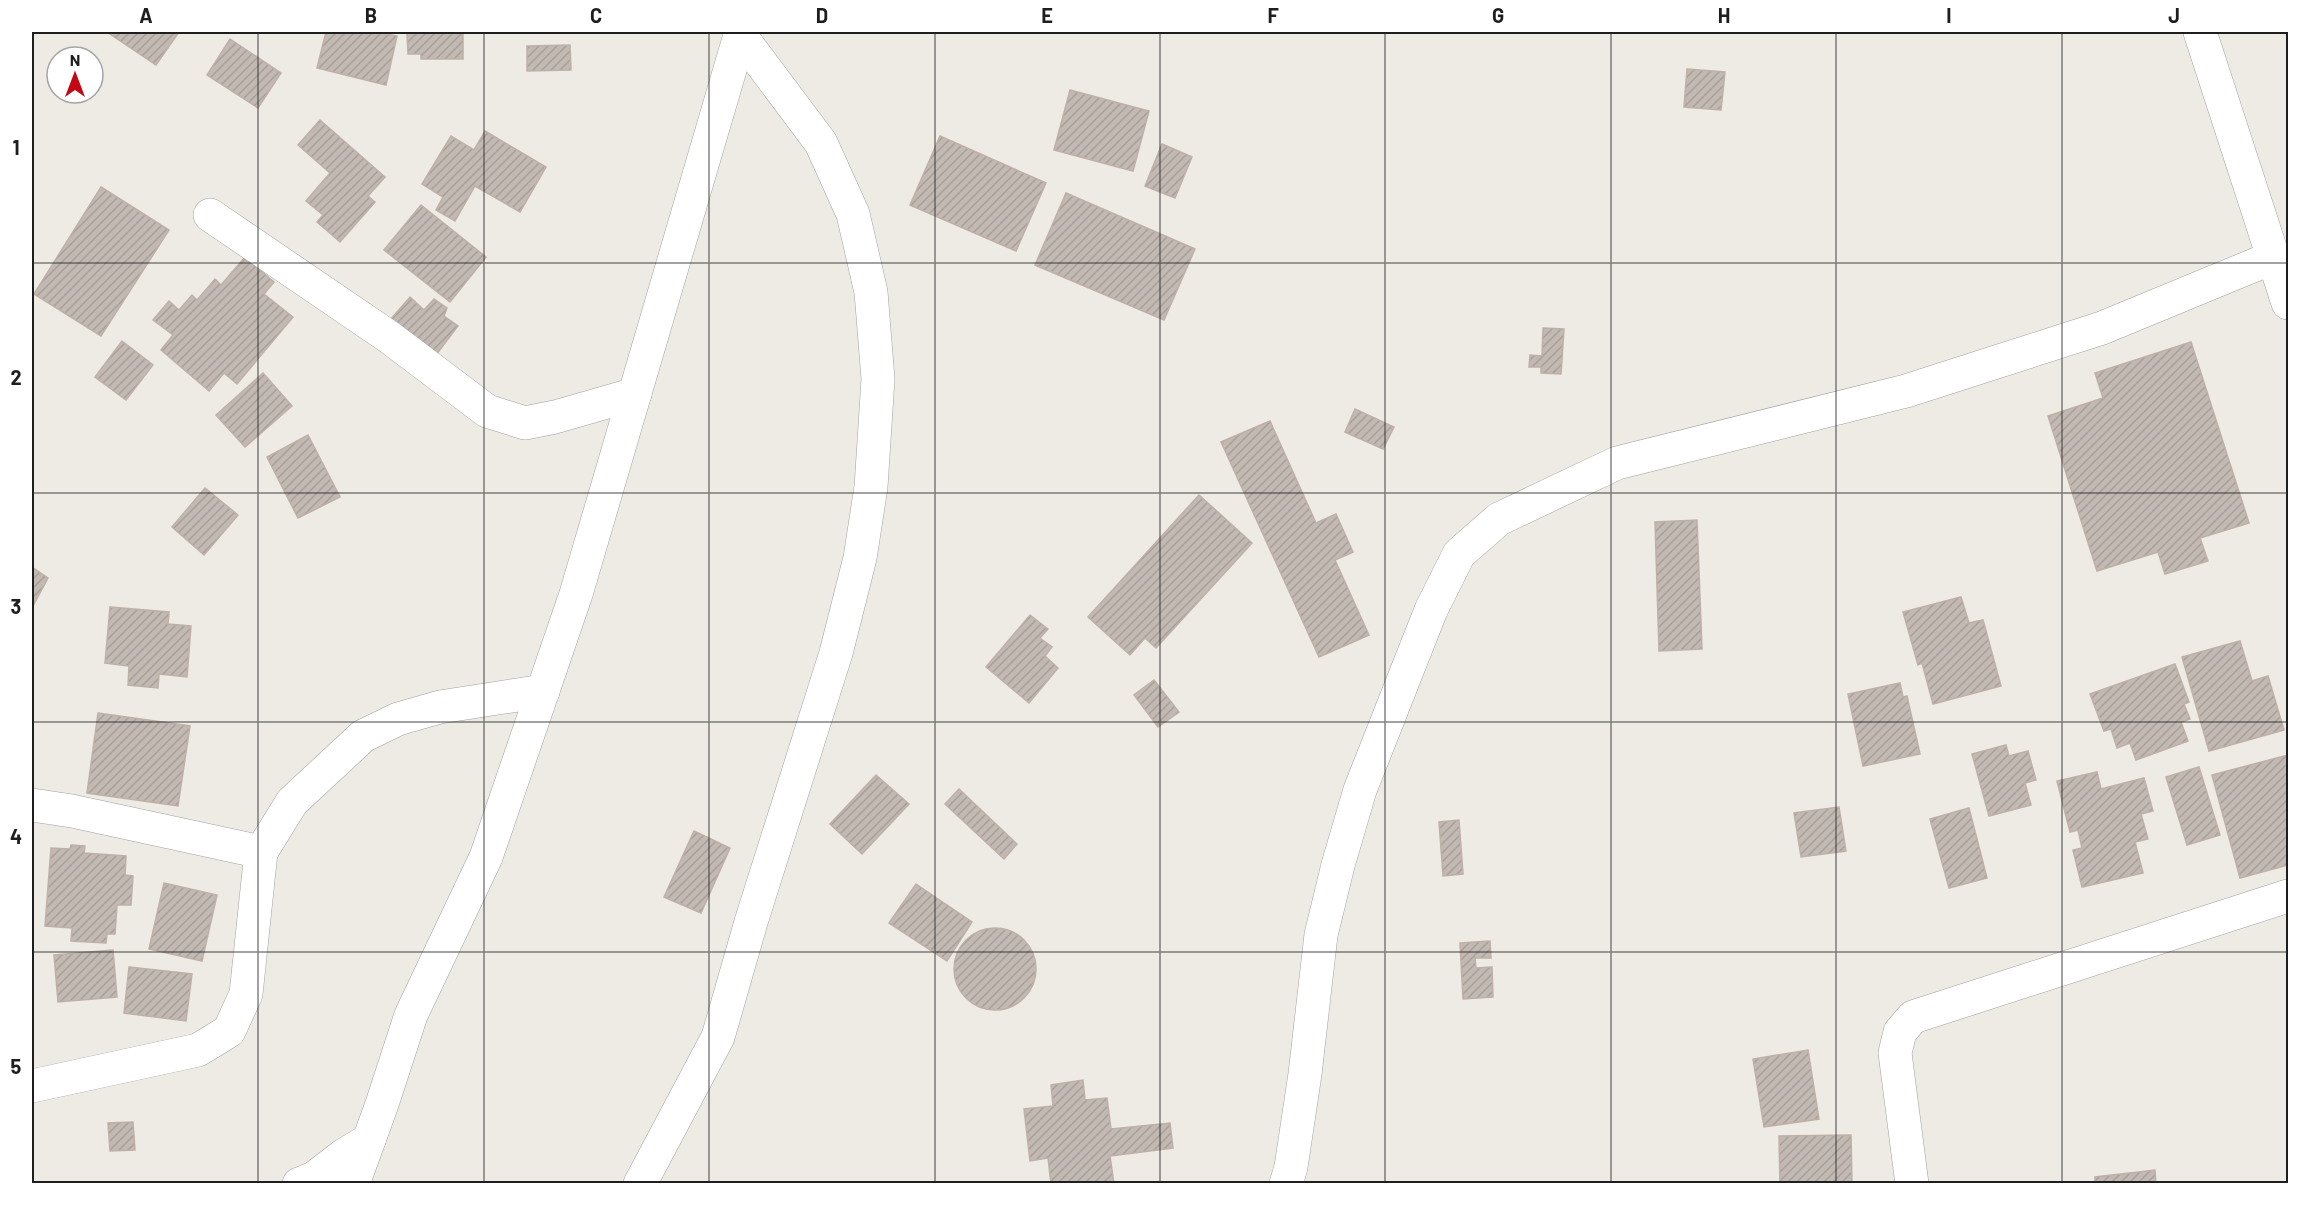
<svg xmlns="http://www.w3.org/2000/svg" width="2320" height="1215" viewBox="0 0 2320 1215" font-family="Barlow,sans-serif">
<defs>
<pattern id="building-hatch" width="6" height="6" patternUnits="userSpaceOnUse" patternTransform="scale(1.5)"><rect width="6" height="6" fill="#c3b9b3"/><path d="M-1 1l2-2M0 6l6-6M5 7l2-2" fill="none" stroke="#a79f9a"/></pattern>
</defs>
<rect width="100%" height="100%" fill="#eeeae4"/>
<g fill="url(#building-hatch)" stroke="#bfb0a7" stroke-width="1.5">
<path d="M 107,32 L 179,32 L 156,65 Z"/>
<path d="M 326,32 L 378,32 L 397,36 L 386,85 L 317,68 Z"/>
<path d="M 407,32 L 463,32 L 463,59 L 421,59 L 421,54 L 408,54 Z"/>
<path d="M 230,39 L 281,73 L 258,108 L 207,75 Z"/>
<path d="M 570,45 L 571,70 L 527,71 L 527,46 Z"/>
<path d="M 1687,69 L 1725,72 L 1721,110 L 1684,107 Z"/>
<path d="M 1070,90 L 1149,111 L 1133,171 L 1054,150 Z"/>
<path d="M 320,120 L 385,177 L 368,196 L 375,202 L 340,242 L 317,222 L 323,215 L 306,201 L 330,173 L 298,145 Z"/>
<path d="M 485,131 L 546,167 L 520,212 L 475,186 L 455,221 L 436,210 L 443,197 L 422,184 L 451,136 L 474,150 Z"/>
<path d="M 940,136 L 1046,183 L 1016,251 L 910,205 Z"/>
<path d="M 1162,144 L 1192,157 L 1175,198 L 1145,186 Z"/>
<path d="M 101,187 L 169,230 L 101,336 L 34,294 Z"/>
<path d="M 1066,193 L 1195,249 L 1164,320 L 1035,265 Z"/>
<path d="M 421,205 L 486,257 L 450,302 L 384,250 Z"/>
<path d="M 245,257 L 274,282 L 264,294 L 293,317 L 237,384 L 224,373 L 209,391 L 161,350 L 173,335 L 153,320 L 169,301 L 179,310 L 192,295 L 197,300 L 215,279 L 221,285 Z"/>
<path d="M 410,297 L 424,310 L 434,299 L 447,308 L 444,316 L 458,326 L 436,355 L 391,319 Z"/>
<path d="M 1543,328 L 1564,329 L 1561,374 L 1541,373 L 1541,367 L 1529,367 L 1530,355 L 1542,356 Z"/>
<path d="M 122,341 L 153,365 L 126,400 L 95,377 Z"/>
<path d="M 2191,342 L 2249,523 L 2200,538 L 2208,561 L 2165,574 L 2158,552 L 2097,571 L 2048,416 L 2103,398 L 2095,373 Z"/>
<path d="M 263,373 L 292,406 L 245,447 L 216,415 Z"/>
<path d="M 1355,409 L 1394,427 L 1383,449 L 1345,432 Z"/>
<path d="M 1270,421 L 1316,523 L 1336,514 L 1353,552 L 1335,560 L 1369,635 L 1319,657 L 1221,442 Z"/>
<path d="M 308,435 L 340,497 L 298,518 L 267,457 Z"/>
<path d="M 205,488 L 238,515 L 204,555 L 172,527 Z"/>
<path d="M 1199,495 L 1252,543 L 1156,648 L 1145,638 L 1130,655 L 1088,617 Z"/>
<path d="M 1697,520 L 1702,649 L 1659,651 L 1655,522 Z"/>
<path d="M 32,567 L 48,578 L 32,608 Z"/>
<path d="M 1961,597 L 1969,623 L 1983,620 L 2001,686 L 1933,704 L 1922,663 L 1918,665 L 1903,612 Z"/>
<path d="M 110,607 L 169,612 L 168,624 L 191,626 L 187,677 L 159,674 L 158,688 L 128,685 L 129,666 L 105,663 Z"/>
<path d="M 1030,615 L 1048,629 L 1040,638 L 1052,647 L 1045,656 L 1058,668 L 1029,703 L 986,667 Z"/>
<path d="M 2240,641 L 2252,681 L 2268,676 L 2284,730 L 2209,751 L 2182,657 Z"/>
<path d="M 2175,664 L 2189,702 L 2184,704 L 2190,719 L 2181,722 L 2188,741 L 2136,760 L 2130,743 L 2117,748 L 2111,729 L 2104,731 L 2090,694 Z"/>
<path d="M 1154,680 L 1179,712 L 1158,727 L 1134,695 Z"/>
<path d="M 1900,683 L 1903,697 L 1907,696 L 1920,754 L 1863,766 L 1848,694 Z"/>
<path d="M 98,713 L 190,726 L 178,806 L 87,793 Z"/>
<path d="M 2006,745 L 2009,756 L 2028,751 L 2036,780 L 2025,783 L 2031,805 L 1989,816 L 1972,754 Z"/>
<path d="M 2288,755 L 2288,865 L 2240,878 L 2212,775 Z"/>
<path d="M 2199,767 L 2220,835 L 2187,845 L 2166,777 Z"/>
<path d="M 2097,772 L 2101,789 L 2144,778 L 2153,811 L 2141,814 L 2148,839 L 2135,842 L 2143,873 L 2082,887 L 2073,850 L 2082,848 L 2078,830 L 2070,832 L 2057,781 Z"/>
<path d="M 876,775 L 909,804 L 862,854 L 830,824 Z"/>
<path d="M 959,789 L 1017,844 L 1004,859 L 945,804 Z"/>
<path d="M 1839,807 L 1846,851 L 1801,857 L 1794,813 Z"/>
<path d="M 1969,808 L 1987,878 L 1949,888 L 1930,819 Z"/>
<path d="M 1459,820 L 1463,874 L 1443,876 L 1439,822 Z"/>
<path d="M 694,831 L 730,848 L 701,913 L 664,897 Z"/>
<path d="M 71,845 L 85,846 L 84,853 L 126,856 L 125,875 L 133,876 L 131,905 L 117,905 L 115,934 L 107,934 L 106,943 L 71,941 L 72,928 L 45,926 L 51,848 L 70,849 Z"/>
<path d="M 164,883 L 217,895 L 202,961 L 149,949 Z"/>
<path d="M 916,884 L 972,922 L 947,961 L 889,923 Z"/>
<circle cx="995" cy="969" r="41"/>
<path d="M 1490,941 L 1491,958 L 1475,958 L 1476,968 L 1492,967 L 1493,997 L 1463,999 L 1460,943 Z"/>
<path d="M 113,950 L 117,997 L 58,1002 L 54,955 Z"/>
<path d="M 129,967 L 192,974 L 186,1021 L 124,1013 Z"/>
<path d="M 1808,1050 L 1819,1119 L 1764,1127 L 1753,1059 Z"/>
<path d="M 1083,1080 L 1085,1100 L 1107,1098 L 1111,1129 L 1170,1123 L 1173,1148 L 1110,1156 L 1114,1184 L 1051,1184 L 1048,1158 L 1030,1161 L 1024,1109 L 1053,1106 L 1051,1085 Z"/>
<path d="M 133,1122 L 135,1150 L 110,1151 L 108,1123 Z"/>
<path d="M 1851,1135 L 1852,1184 L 1780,1184 L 1779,1136 Z"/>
<path d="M 2155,1170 L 2156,1184 L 2095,1184 L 2095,1177 Z"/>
</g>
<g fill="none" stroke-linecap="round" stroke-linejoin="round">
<defs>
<g id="minor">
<path d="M 2200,32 L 2288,303"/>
<path d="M 210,215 L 389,337 L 487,411 L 525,423 L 555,417 L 635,394"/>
<path d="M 32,805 L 72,811 L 261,852 L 292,802 L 363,736 L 398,719 L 440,707 L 543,691"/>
<path d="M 32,1086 L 198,1050 L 229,1031 L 246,994 L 261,852"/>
<path d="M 299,1184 L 314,1178 L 344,1155 L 369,1140"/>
<path d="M 353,1184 L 382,1104 L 411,1015 L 486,857 L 576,594 L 741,32"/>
<path d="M 640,1184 L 718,1037 L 751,922 L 836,653 L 860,558 L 871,487 L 878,379 L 871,292 L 853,214 L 821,143 L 740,35"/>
<path d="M 1286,1184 L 1291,1167 L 1305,1074 L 1321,935 L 1338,865 L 1360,790 L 1431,610 L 1459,554 L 1499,519 L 1617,463 L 1906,391 L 2102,328 L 2274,257"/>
<path d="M 1912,1184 L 1895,1053 L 1900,1032 L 1913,1017 L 2288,896"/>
</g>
</defs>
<use href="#minor" stroke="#a2a2a2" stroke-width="34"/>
<use href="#minor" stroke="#fff" stroke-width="33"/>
</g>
<path fill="none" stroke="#1e1e1e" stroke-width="1.5" stroke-opacity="0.55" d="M 258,32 L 258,1184M 484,32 L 484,1184M 709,32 L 709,1184M 935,32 L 935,1184M 1160,32 L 1160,1184M 1385,32 L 1385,1184M 1611,32 L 1611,1184M 1836,32 L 1836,1184M 2062,32 L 2062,1184M 32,263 L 2288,263M 32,493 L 2288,493M 32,722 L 2288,722M 32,952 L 2288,952"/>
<rect width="2320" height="1215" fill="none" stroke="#ffffff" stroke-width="66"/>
<g transform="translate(75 75)"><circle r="28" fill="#ffffff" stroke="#a5a5a5" stroke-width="1.5"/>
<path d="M0-4.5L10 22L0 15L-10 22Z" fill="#c40714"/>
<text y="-9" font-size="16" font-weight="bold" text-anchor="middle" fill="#1e1e1e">N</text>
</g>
<rect x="33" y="33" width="2254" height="1149" fill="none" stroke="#1e1e1e" stroke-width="2"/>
<g font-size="20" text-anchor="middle" font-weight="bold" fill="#1e1e1e">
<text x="146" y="23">A</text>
<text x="371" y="23">B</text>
<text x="596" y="23">C</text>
<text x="822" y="23">D</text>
<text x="1047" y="23">E</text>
<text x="1273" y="23">F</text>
<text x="1498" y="23">G</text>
<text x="1724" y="23">H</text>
<text x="1949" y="23">I</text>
<text x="2174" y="23">J</text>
<text x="16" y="155">1</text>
<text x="16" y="385">2</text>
<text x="16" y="614">3</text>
<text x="16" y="844">4</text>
<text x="16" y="1074">5</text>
</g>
</svg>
